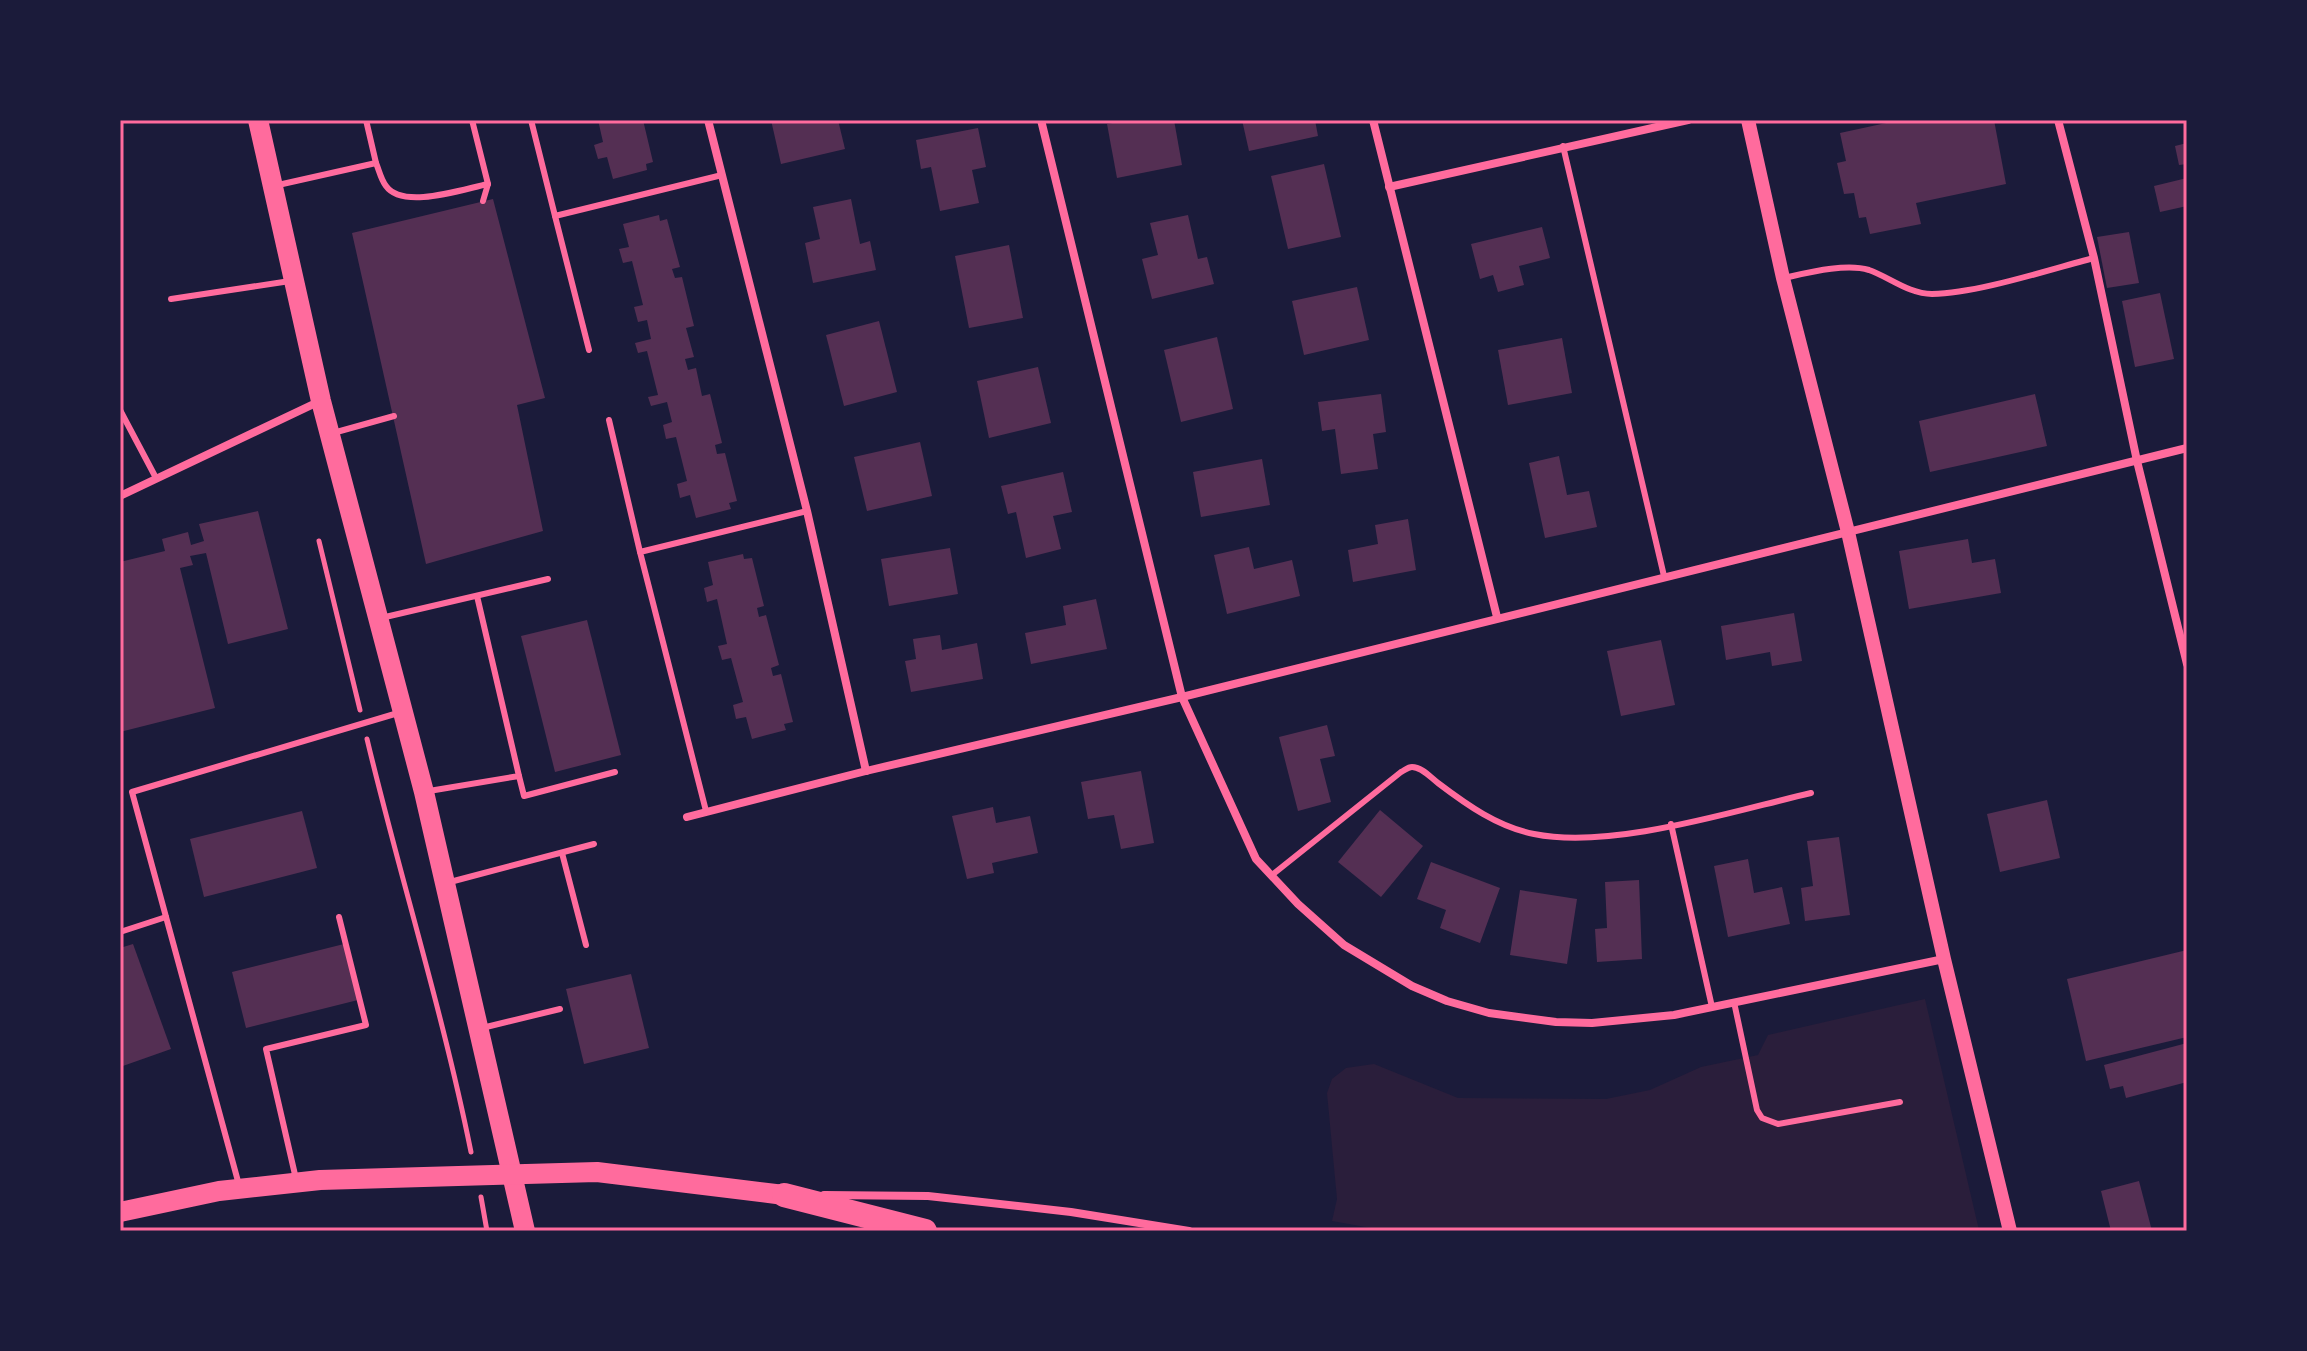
<svg xmlns="http://www.w3.org/2000/svg" width="2307" height="1351" viewBox="0 0 2307 1351" font-family="'Times New Roman',serif">
<rect width="100%" height="100%" fill="#1b1b3a"/>
<path fill="#2a1e3b" d="M 1925,999 L 1979,1230 L 1388,1231 L 1332,1221 L 1337,1199 L 1327,1093 L 1332,1079 L 1346,1068 L 1374,1064 L 1458,1098 L 1606,1099 L 1650,1090 L 1701,1067 L 1758,1055 L 1768,1035 Z"/>
<g fill="#542f53">
<path d="M 598,120 L 643,120 L 653,162 L 646,164 L 647,170 L 613,179 L 607,157 L 598,159 L 594,145 L 603,142 Z"/>
<path d="M 771,120 L 838,120 L 845,149 L 781,164 Z"/>
<path d="M 1129,120 L 1174,120 L 1182,165 L 1117,178 L 1107,124 Z"/>
<path d="M 1242,120 L 1315,120 L 1318,136 L 1249,151 Z"/>
<path d="M 1900,120 L 1994,120 L 2006,184 L 1916,203 L 1921,224 L 1870,234 L 1866,217 L 1859,218 L 1854,193 L 1844,194 L 1837,163 L 1846,161 L 1840,133 Z"/>
<path d="M 978,128 L 986,167 L 972,170 L 979,203 L 940,211 L 931,167 L 921,169 L 916,140 Z"/>
<path d="M 2187,143 L 2187,164 L 2179,165 L 2175,146 Z"/>
<path d="M 1324,164 L 1341,237 L 1288,249 L 1271,176 Z"/>
<path d="M 2187,178 L 2187,206 L 2160,212 L 2154,186 Z"/>
<path d="M 493,199 L 545,398 L 517,405 L 543,531 L 426,564 L 352,233 Z"/>
<path d="M 851,199 L 860,244 L 870,241 L 876,270 L 813,283 L 805,243 L 820,239 L 813,207 Z"/>
<path d="M 659,215 L 660,221 L 667,219 L 680,267 L 672,269 L 675,278 L 682,277 L 694,326 L 686,328 L 694,357 L 685,359 L 688,370 L 696,368 L 702,396 L 710,394 L 722,443 L 715,445 L 717,454 L 725,453 L 737,501 L 729,503 L 731,509 L 696,518 L 690,495 L 680,498 L 677,484 L 687,481 L 676,437 L 666,439 L 663,425 L 672,422 L 667,402 L 651,406 L 648,397 L 658,395 L 647,351 L 638,353 L 635,343 L 651,339 L 647,320 L 638,322 L 634,307 L 643,305 L 632,261 L 623,263 L 619,249 L 629,247 L 623,224 Z"/>
<path d="M 1188,215 L 1198,259 L 1207,257 L 1214,284 L 1152,299 L 1142,259 L 1158,255 L 1150,223 Z"/>
<path d="M 1542,227 L 1550,258 L 1519,266 L 1524,285 L 1498,292 L 1493,275 L 1480,279 L 1471,244 Z"/>
<path d="M 2129,232 L 2139,283 L 2107,288 L 2097,237 Z"/>
<path d="M 1009,245 L 1023,318 L 969,328 L 955,256 Z"/>
<path d="M 1357,287 L 1369,340 L 1304,355 L 1292,301 Z"/>
<path d="M 2160,293 L 2174,359 L 2135,367 L 2122,301 Z"/>
<path d="M 879,321 L 897,392 L 844,406 L 826,335 Z"/>
<path d="M 1217,337 L 1233,409 L 1181,422 L 1164,350 Z"/>
<path d="M 1562,338 L 1572,393 L 1508,405 L 1498,350 Z"/>
<path d="M 1038,367 L 1051,423 L 989,438 L 977,381 Z"/>
<path d="M 1381,394 L 1386,432 L 1373,434 L 1378,469 L 1341,474 L 1335,429 L 1322,431 L 1318,402 Z"/>
<path d="M 2035,394 L 2047,446 L 1930,472 L 1919,421 Z"/>
<path d="M 920,442 L 932,496 L 867,511 L 854,457 Z"/>
<path d="M 1559,456 L 1567,495 L 1589,491 L 1597,527 L 1545,538 L 1529,463 Z"/>
<path d="M 1262,459 L 1270,505 L 1201,517 L 1193,472 Z"/>
<path d="M 1063,472 L 1072,512 L 1053,516 L 1061,549 L 1026,558 L 1016,512 L 1008,514 L 1001,486 Z"/>
<path d="M 258,511 L 288,629 L 228,644 L 206,553 L 190,556 L 193,565 L 180,568 L 215,708 L 120,732 L 120,562 L 165,551 L 162,539 L 188,532 L 191,545 L 204,541 L 199,524 Z"/>
<path d="M 1408,519 L 1416,570 L 1353,582 L 1348,550 L 1378,544 L 1375,525 Z"/>
<path d="M 1968,539 L 1972,563 L 1995,559 L 2001,593 L 1909,609 L 1899,551 Z"/>
<path d="M 1249,547 L 1254,569 L 1292,560 L 1300,596 L 1227,614 L 1214,555 Z"/>
<path d="M 950,548 L 958,594 L 889,606 L 881,559 Z"/>
<path d="M 743,554 L 744,559 L 752,558 L 764,606 L 757,608 L 759,617 L 766,615 L 779,665 L 771,668 L 773,676 L 781,674 L 793,722 L 784,724 L 786,730 L 752,739 L 746,717 L 736,719 L 733,705 L 743,702 L 731,658 L 722,660 L 718,646 L 727,644 L 717,599 L 707,602 L 704,588 L 713,585 L 708,562 Z"/>
<path d="M 1096,599 L 1107,649 L 1031,664 L 1025,633 L 1066,625 L 1063,606 Z"/>
<path d="M 1794,613 L 1802,661 L 1772,666 L 1770,652 L 1726,660 L 1721,626 Z"/>
<path d="M 587,620 L 621,755 L 555,772 L 521,636 Z"/>
<path d="M 940,635 L 942,650 L 977,643 L 983,679 L 911,692 L 905,661 L 916,659 L 913,639 Z"/>
<path d="M 1661,640 L 1675,705 L 1621,716 L 1607,651 Z"/>
<path d="M 1327,725 L 1335,756 L 1320,759 L 1331,802 L 1298,811 L 1279,737 Z"/>
<path d="M 1141,771 L 1154,843 L 1121,849 L 1114,815 L 1088,819 L 1081,782 Z"/>
<path d="M 2047,800 L 2060,858 L 2000,872 L 1987,814 Z"/>
<path d="M 993,807 L 996,823 L 1030,816 L 1038,853 L 992,863 L 994,873 L 967,879 L 952,816 Z"/>
<path d="M 1380,810 L 1423,846 L 1381,897 L 1338,862 Z"/>
<path d="M 302,811 L 317,868 L 204,897 L 190,839 Z"/>
<path d="M 1839,837 L 1850,915 L 1805,921 L 1801,888 L 1813,886 L 1807,841 Z"/>
<path d="M 1748,859 L 1754,893 L 1782,887 L 1790,924 L 1728,937 L 1714,866 Z"/>
<path d="M 1431,862 L 1500,888 L 1480,943 L 1440,928 L 1446,910 L 1417,899 Z"/>
<path d="M 1639,880 L 1642,959 L 1597,962 L 1595,929 L 1607,928 L 1605,882 Z"/>
<path d="M 1520,890 L 1577,899 L 1567,964 L 1510,955 Z"/>
<path d="M 133,944 L 171,1049 L 120,1067 L 120,948 Z"/>
<path d="M 344,944 L 358,1000 L 246,1028 L 232,972 Z"/>
<path d="M 2187,950 L 2187,1037 L 2086,1061 L 2067,979 Z"/>
<path d="M 631,974 L 649,1048 L 584,1064 L 566,989 Z"/>
<path d="M 2187,1043 L 2187,1082 L 2126,1098 L 2123,1086 L 2110,1089 L 2104,1065 Z"/>
<path d="M 2139,1181 L 2152,1231 L 2111,1231 L 2101,1191 Z"/>
</g>
<g fill="none" stroke-linecap="round" stroke-linejoin="round">
<g stroke="#ff6b9d" stroke-width="5">
<path d="M 319,541 L 360,710"/>
<path d="M 367,739 C 400,877 443,1013 471,1152"/>
<path d="M 481,1197 L 487,1231"/>
</g>
<g stroke="#ff6b9d" stroke-width="6">
<path d="M 472,120 L 488,184 L 483,201"/>
<path d="M 531,120 L 555,216 L 722,175"/>
<path d="M 1563,146 L 1664,576"/>
<path d="M 376,163 C 379,170 381,180 386,186 C 403,210 463,189 488,184"/>
<path d="M 278,185 L 376,163 L 366,120"/>
<path d="M 555,216 L 589,350"/>
<path d="M 1784,278 C 1807,273 1845,263 1869,270 C 1889,277 1909,294 1932,294 C 1979,293 2047,270 2094,258"/>
<path d="M 171,299 L 290,281"/>
<path d="M 120,410 L 156,478"/>
<path d="M 609,420 L 640,552"/>
<path d="M 333,433 L 394,416"/>
<path d="M 381,618 L 548,579"/>
<path d="M 519,776 L 524,796 L 615,772"/>
<path d="M 429,791 L 519,776 L 477,596"/>
<path d="M 706,811 L 640,552 L 807,511"/>
<path d="M 1671,824 L 1712,1007"/>
<path d="M 562,853 L 586,945"/>
<path d="M 1272,875 L 1401,772 C 1405,770 1408,767 1412,767 C 1422,767 1431,778 1438,783 C 1467,805 1498,827 1534,834 C 1612,850 1733,811 1811,793"/>
<path d="M 450,882 L 594,844"/>
<path d="M 120,932 L 166,917"/>
<path d="M 1734,1002 L 1757,1110 L 1762,1118 L 1778,1124 L 1900,1102"/>
<path d="M 482,1028 L 560,1009"/>
<path d="M 296,1179 L 266,1049 L 366,1025 L 339,917"/>
<path d="M 239,1185 L 132,792 L 398,713"/>
</g>
<g stroke="#ff6b9d" stroke-width="8">
<path d="M 708,120 L 807,511 L 866,771"/>
<path d="M 1041,120 L 1182,697 L 1256,859 L 1298,904 L 1344,945 L 1412,986 L 1447,1001 L 1489,1013 L 1556,1022 L 1592,1023 L 1674,1015 L 1944,959"/>
<path d="M 1373,120 L 1497,617"/>
<path d="M 2058,120 L 2094,258 L 2137,461 L 2187,664"/>
<path d="M 1389,187 L 1688,120"/>
<path d="M 120,496 L 318,402"/>
<path d="M 687,817 L 866,771 L 1182,697 L 2187,448"/>
<path d="M 824,1195 L 928,1196 L 1071,1212 L 1189,1231"/>
</g>
<path stroke="#ff6b9d" stroke-width="14" d="M 1748,120 L 1783,278 L 1848,532 L 1944,959 L 2010,1231"/>
<g stroke="#ff6b9d" stroke-width="20">
<path d="M 258,120 L 321,401 L 424,792 L 525,1231"/>
<path d="M 120,1212 L 219,1191 L 320,1180 L 597,1172 L 784,1195"/>
</g>
<path stroke="#ff6b9d" stroke-width="24" d="M 784,1195 L 925,1231"/>
</g>
<rect width="2307" height="1351" fill="none" stroke="#1b1b3a" stroke-width="244"/>
<rect x="122" y="122" width="2063" height="1107" fill="none" stroke="#ff6b9d" stroke-width="3"/>
</svg>
